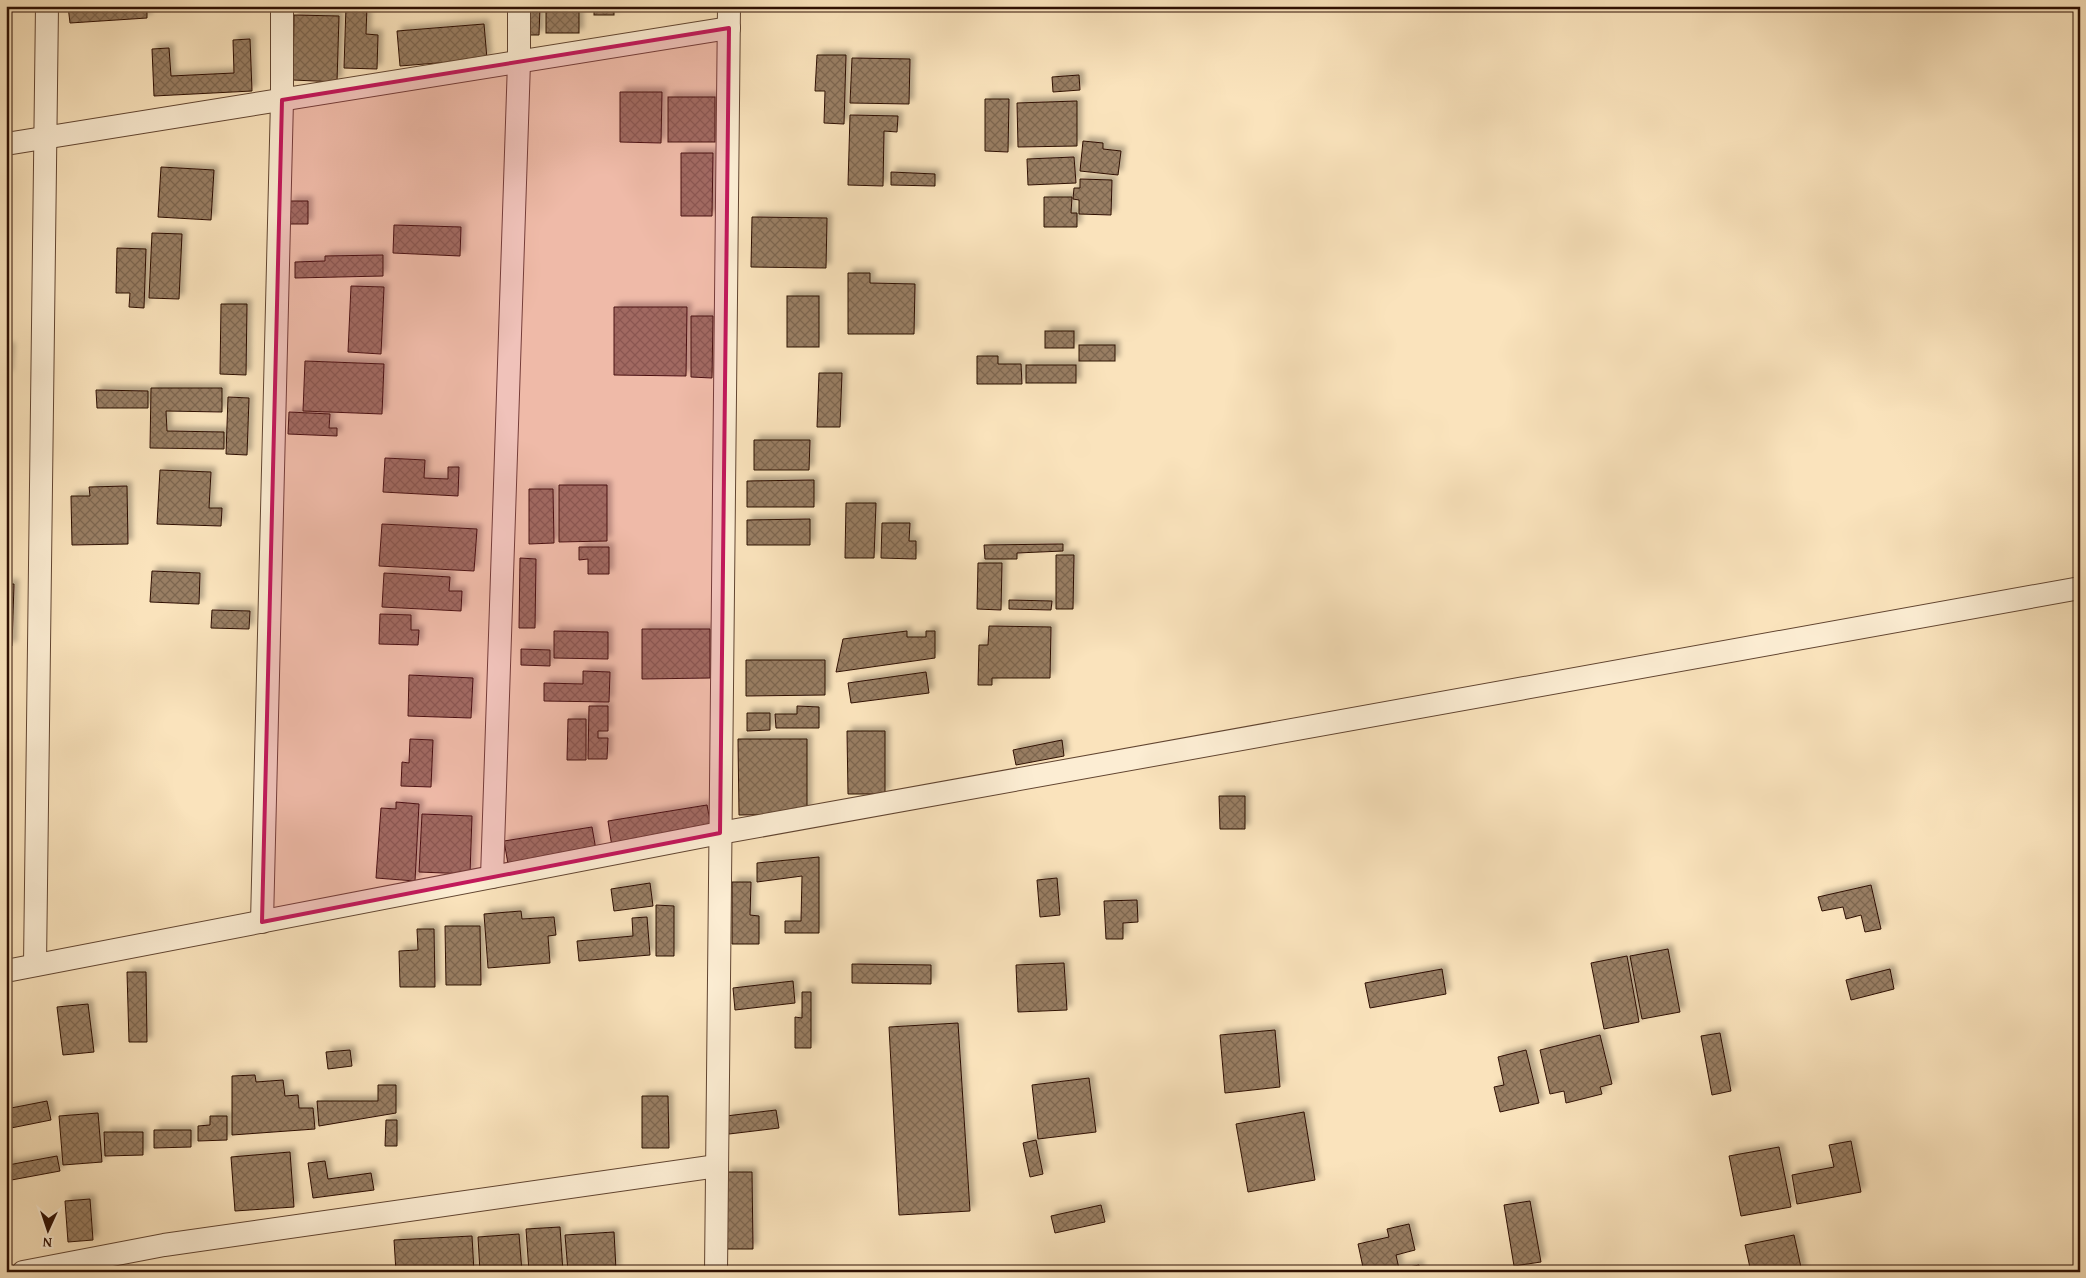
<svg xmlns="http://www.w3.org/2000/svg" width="2086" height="1278" viewBox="0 0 2086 1278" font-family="'Gentium Book Plus',serif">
<defs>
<pattern id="building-cross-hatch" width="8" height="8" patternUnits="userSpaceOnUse" patternTransform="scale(1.25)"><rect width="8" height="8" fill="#997e63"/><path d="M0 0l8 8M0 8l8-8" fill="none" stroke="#7d664f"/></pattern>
<filter id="shadow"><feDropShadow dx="4.5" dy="-4.5" stdDeviation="2.5" flood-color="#0004"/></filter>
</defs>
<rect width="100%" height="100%" fill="#fae3bc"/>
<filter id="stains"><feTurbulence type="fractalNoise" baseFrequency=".004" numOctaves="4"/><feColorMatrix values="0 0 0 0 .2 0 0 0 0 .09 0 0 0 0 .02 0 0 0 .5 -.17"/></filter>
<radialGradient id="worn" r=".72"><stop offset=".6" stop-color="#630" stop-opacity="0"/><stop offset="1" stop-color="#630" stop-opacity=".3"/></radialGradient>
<g fill="url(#building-cross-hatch)" stroke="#2f1003" filter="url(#shadow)">
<path d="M 68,6 L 147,6 L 147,18 L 70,23 Z"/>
<path d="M 346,6 L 367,6 L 366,34 L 378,35 L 377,69 L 344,68 Z"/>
<path d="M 524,6 L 540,6 L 539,35 L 524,35 Z"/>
<rect x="546" y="6" width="33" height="27"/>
<rect x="594" y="6" width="20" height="9"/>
<path d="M 294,15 L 339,16 L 337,82 L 293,80 Z"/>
<path d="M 484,24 L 487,59 L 400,66 L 397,31 Z"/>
<path d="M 250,39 L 252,91 L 154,96 L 152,49 L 169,48 L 171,76 L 234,73 L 233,40 Z"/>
<path d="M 817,55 L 846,55 L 844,124 L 824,123 L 825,91 L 815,91 Z"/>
<path d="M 852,58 L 910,59 L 909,104 L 850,103 Z"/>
<path d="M 1079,75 L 1080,90 L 1053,92 L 1052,77 Z"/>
<path d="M 620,92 L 662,92 L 661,143 L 620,142 Z"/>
<rect x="668" y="97" width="47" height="45"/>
<path d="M 985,99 L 1009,99 L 1008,152 L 985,151 Z"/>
<path d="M 1077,101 L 1077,146 L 1018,147 L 1017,103 Z"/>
<path d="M 850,115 L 898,116 L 897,132 L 884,131 L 883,186 L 848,185 Z"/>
<path d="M 1083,141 L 1103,143 L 1103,149 L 1121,151 L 1118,175 L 1080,171 Z"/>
<path d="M 681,153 L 713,153 L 712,216 L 681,216 Z"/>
<path d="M 1074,157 L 1076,183 L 1028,185 L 1027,159 Z"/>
<path d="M 161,167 L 214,170 L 211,220 L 158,217 Z"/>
<path d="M 891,172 L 935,174 L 935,186 L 891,185 Z"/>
<path d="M 1080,179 L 1112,180 L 1111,215 L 1079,214 L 1079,200 L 1073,199 L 1074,188 L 1080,188 Z"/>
<path d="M 1044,197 L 1072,197 L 1071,213 L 1077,213 L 1077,227 L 1044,227 Z"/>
<path d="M 290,201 L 308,201 L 308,224 L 289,224 Z"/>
<path d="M 752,217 L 827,218 L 826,268 L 751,267 Z"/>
<path d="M 394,225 L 461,227 L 460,256 L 393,253 Z"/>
<path d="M 152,233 L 182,234 L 179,299 L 149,298 Z"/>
<path d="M 117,248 L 146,249 L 144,308 L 129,307 L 130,293 L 116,293 Z"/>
<path d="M 383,255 L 383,276 L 295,278 L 295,262 L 325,261 L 325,256 Z"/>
<path d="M 848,273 L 870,273 L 870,283 L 915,284 L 914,334 L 848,334 Z"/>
<path d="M 351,286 L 384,287 L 381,354 L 348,352 Z"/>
<rect x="787" y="296" width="32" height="51"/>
<path d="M 221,304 L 247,304 L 246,375 L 220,374 Z"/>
<path d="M 614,307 L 687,307 L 686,376 L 614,375 Z"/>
<path d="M 691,316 L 713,316 L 712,378 L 691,377 Z"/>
<rect x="1045" y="331" width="29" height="17"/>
<rect x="1079" y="345" width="36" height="16"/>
<path d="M 6,347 L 10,347 L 8,375 L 6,375 Z"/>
<path d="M 977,356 L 998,356 L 998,364 L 1021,364 L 1022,384 L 977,384 Z"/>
<path d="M 305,361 L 384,364 L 382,414 L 303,411 Z"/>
<rect x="1026" y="365" width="50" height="18"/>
<path d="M 819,373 L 842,373 L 840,427 L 817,427 Z"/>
<path d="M 151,388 L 222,388 L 222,412 L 166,411 L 167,431 L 224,432 L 224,449 L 150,448 Z"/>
<path d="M 96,390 L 148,391 L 148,408 L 97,408 Z"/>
<path d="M 228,397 L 249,398 L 247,455 L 226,454 Z"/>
<path d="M 289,412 L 330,414 L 329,428 L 337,428 L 337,436 L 288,434 Z"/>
<path d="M 754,440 L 810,440 L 809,470 L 754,470 Z"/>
<path d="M 385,458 L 425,460 L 424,478 L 448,479 L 448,467 L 459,467 L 458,496 L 383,492 Z"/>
<path d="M 160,470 L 211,472 L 209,508 L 222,508 L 221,526 L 157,524 Z"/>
<path d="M 814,480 L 814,507 L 747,507 L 747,481 Z"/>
<path d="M 559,485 L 607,485 L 607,541 L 559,542 Z"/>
<path d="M 127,486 L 128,544 L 72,545 L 71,496 L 90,496 L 89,487 Z"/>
<path d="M 529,489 L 553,489 L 554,543 L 529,544 Z"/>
<path d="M 846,503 L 876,503 L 874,558 L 845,558 Z"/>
<path d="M 810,519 L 810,545 L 747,545 L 747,520 Z"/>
<path d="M 882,523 L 910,523 L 909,541 L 916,541 L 916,559 L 881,558 Z"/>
<path d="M 382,524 L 477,529 L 474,571 L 379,566 Z"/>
<path d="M 1063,544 L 1063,551 L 1017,553 L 1017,559 L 985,559 L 984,545 Z"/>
<path d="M 579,547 L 609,547 L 609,574 L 588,574 L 588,559 L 579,560 Z"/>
<path d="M 1056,555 L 1074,555 L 1073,609 L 1056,609 Z"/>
<path d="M 520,558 L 536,559 L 535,628 L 519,628 Z"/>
<path d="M 978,563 L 1002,563 L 1001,610 L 977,609 Z"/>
<path d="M 152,571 L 200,573 L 199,604 L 150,602 Z"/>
<path d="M 384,573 L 450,577 L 449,591 L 462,591 L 461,611 L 382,607 Z"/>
<path d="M 6,584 L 14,584 L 12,646 L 6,646 Z"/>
<path d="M 1009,600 L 1052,601 L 1051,610 L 1009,609 Z"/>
<path d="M 212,610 L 250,611 L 249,629 L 211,628 Z"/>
<path d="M 380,614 L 411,615 L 411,630 L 419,630 L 418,645 L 379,644 Z"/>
<path d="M 989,626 L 1051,627 L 1050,678 L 992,678 L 992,685 L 978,685 L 979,645 L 988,645 Z"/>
<path d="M 642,629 L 710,629 L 710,678 L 642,679 Z"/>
<path d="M 554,631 L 608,632 L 608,659 L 554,658 Z"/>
<path d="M 907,631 L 907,637 L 926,637 L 926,631 L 935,631 L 935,658 L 836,672 L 843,639 Z"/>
<path d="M 521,649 L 550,650 L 550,666 L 521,665 Z"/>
<path d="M 746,660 L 825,660 L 825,695 L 746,696 Z"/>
<path d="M 583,671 L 610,672 L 609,702 L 544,701 L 544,683 L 583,684 Z"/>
<path d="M 926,672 L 929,693 L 851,703 L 848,683 Z"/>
<path d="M 409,675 L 473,678 L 471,718 L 408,716 Z"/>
<path d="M 589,706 L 608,706 L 608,731 L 598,731 L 598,738 L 608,738 L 607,759 L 588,759 Z"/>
<path d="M 797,706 L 819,707 L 819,728 L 776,728 L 775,714 L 797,714 Z"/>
<path d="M 747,713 L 770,713 L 770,730 L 747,731 Z"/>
<path d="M 568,719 L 586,719 L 586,760 L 567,760 Z"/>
<path d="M 847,731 L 885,731 L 885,794 L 848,794 Z"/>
<path d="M 410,739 L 433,740 L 431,787 L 401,786 L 402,762 L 409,763 Z"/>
<path d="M 738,739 L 807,739 L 807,814 L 739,815 Z"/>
<path d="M 1062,740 L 1064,756 L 1016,765 L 1013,750 Z"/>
<path d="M 1219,796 L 1245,796 L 1245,829 L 1220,829 Z"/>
<path d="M 396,802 L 419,804 L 415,881 L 376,878 L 381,808 L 396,809 Z"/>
<path d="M 707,805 L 712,831 L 612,847 L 608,821 Z"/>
<path d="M 422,814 L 472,816 L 470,874 L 419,872 Z"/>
<path d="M 592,827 L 596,850 L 508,864 L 504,841 Z"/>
<path d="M 819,857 L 819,933 L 785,933 L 785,921 L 801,921 L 802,876 L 757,882 L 757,863 Z"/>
<path d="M 1057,878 L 1060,915 L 1040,917 L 1037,880 Z"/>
<path d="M 732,882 L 751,882 L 750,915 L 759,916 L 759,944 L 732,944 Z"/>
<path d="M 650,883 L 653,906 L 614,911 L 611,889 Z"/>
<path d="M 1871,885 L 1881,929 L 1865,932 L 1861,915 L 1846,919 L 1843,907 L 1822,911 L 1818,897 Z"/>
<path d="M 1137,900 L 1138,922 L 1123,923 L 1123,939 L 1106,939 L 1104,901 Z"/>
<path d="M 656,905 L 674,906 L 674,956 L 656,956 Z"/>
<path d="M 521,911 L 522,919 L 554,917 L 556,935 L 548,936 L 550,963 L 488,968 L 484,914 Z"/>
<path d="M 647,917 L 650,955 L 579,961 L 577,941 L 633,936 L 632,918 Z"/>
<path d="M 445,926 L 480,926 L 481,985 L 446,985 Z"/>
<path d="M 417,929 L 434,929 L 435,987 L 400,987 L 399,951 L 418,950 Z"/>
<path d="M 1668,949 L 1680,1012 L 1642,1019 L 1630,956 Z"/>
<path d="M 1627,956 L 1639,1022 L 1604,1029 L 1591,963 Z"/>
<path d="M 1064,963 L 1067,1010 L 1018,1012 L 1016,965 Z"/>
<path d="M 852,964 L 931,965 L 931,984 L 852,983 Z"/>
<path d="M 1442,969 L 1446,994 L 1370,1008 L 1365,983 Z"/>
<path d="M 1890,969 L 1894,989 L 1851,1000 L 1846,980 Z"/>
<path d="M 127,972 L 146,972 L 147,1042 L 129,1042 Z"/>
<path d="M 793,981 L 795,1003 L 735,1010 L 733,988 Z"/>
<path d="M 802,992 L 811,992 L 811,1048 L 795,1048 L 795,1017 L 802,1018 Z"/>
<path d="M 88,1004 L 94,1052 L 63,1055 L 57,1007 Z"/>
<path d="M 958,1023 L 970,1211 L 899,1215 L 889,1027 Z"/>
<path d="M 1275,1030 L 1280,1087 L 1225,1093 L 1220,1035 Z"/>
<path d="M 1720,1033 L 1731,1091 L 1712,1095 L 1701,1036 Z"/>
<path d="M 1600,1035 L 1612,1084 L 1600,1087 L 1602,1094 L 1566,1103 L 1564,1091 L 1550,1094 L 1540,1050 Z"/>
<path d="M 350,1050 L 352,1066 L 328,1069 L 326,1052 Z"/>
<path d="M 1526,1050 L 1539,1103 L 1500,1112 L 1494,1087 L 1504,1085 L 1498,1057 Z"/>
<path d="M 255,1075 L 256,1082 L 283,1080 L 285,1096 L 298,1095 L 299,1108 L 313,1108 L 315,1129 L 232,1135 L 232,1076 Z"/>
<path d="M 1089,1078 L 1096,1132 L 1038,1139 L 1032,1085 Z"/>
<path d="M 378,1085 L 396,1085 L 396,1113 L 319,1126 L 317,1101 L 378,1101 Z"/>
<path d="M 642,1096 L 668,1096 L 669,1148 L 642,1148 Z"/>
<path d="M 47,1101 L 51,1120 L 6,1129 L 6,1109 Z"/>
<path d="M 776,1110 L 779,1128 L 729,1134 L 726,1116 Z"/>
<path d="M 1304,1112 L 1315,1180 L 1248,1192 L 1236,1124 Z"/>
<path d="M 98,1113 L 102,1162 L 63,1165 L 59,1116 Z"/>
<path d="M 210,1116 L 227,1116 L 227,1140 L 198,1141 L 198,1126 L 210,1125 Z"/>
<path d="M 386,1120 L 397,1120 L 397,1146 L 385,1146 Z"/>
<path d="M 154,1130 L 191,1130 L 191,1147 L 154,1148 Z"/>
<path d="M 104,1132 L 143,1132 L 143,1155 L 105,1156 Z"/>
<path d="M 1036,1140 L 1043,1174 L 1030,1177 L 1023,1143 Z"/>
<path d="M 1851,1141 L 1861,1192 L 1797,1204 L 1792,1175 L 1834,1167 L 1829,1145 Z"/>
<path d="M 1779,1147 L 1791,1207 L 1741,1216 L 1729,1156 Z"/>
<path d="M 290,1152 L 294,1207 L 235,1211 L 231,1157 Z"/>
<path d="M 6,1154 L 8,1165 L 57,1156 L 60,1171 L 6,1181 Z"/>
<path d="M 325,1161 L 328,1179 L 371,1173 L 374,1190 L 313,1198 L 308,1163 Z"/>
<path d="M 726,1172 L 752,1172 L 753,1249 L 727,1249 Z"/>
<path d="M 90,1199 L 93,1240 L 68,1242 L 65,1201 Z"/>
<path d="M 1530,1201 L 1541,1262 L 1514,1266 L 1504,1205 Z"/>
<path d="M 1101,1205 L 1105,1222 L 1055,1233 L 1051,1216 Z"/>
<path d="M 1409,1224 L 1415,1250 L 1396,1255 L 1399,1269 L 1419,1265 L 1420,1272 L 1364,1272 L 1358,1244 L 1389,1237 L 1387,1229 Z"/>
<path d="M 560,1227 L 563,1272 L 529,1272 L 526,1229 Z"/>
<path d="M 614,1232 L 616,1270 L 568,1272 L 565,1235 Z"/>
<path d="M 519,1234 L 522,1272 L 480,1272 L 478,1237 Z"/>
<path d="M 1794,1235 L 1802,1272 L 1751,1272 L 1745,1245 Z"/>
<path d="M 472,1236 L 474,1272 L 396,1272 L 394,1240 Z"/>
</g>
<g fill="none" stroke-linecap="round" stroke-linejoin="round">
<defs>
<g id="street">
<path d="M 6,144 L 729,28"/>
<path d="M 492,877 L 519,62 L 519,6"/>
<path d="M 262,922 L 282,100 L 282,6"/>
<path d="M 35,965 L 47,6"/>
<path d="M 6,971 L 720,833 L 2080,588"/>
<path d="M 23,1272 L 164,1245 L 717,1166"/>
<path d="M 716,1272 L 729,6"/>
</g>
</defs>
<use href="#street" stroke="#624531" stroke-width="24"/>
<use href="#street" stroke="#fcedd3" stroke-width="22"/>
</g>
<path fill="#c2185b" fill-opacity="0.2" stroke="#c2185b" stroke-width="4" stroke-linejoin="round" d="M 729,28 L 720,833 L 262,922 L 282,100 Z"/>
<rect width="2086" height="1278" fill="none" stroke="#fae3bc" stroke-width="25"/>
<rect x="8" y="8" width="2071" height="1263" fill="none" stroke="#2f1003" stroke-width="2.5"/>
<rect x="12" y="12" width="2061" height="1253" fill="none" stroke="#2f1003"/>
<g transform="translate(48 1230) rotate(183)" stroke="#fcedd3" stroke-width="4" paint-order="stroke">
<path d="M0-4L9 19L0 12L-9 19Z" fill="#2f1003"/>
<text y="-8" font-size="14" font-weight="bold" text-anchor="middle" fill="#2f1003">N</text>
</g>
<rect width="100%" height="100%" filter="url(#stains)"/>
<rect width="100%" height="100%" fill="url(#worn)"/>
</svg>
